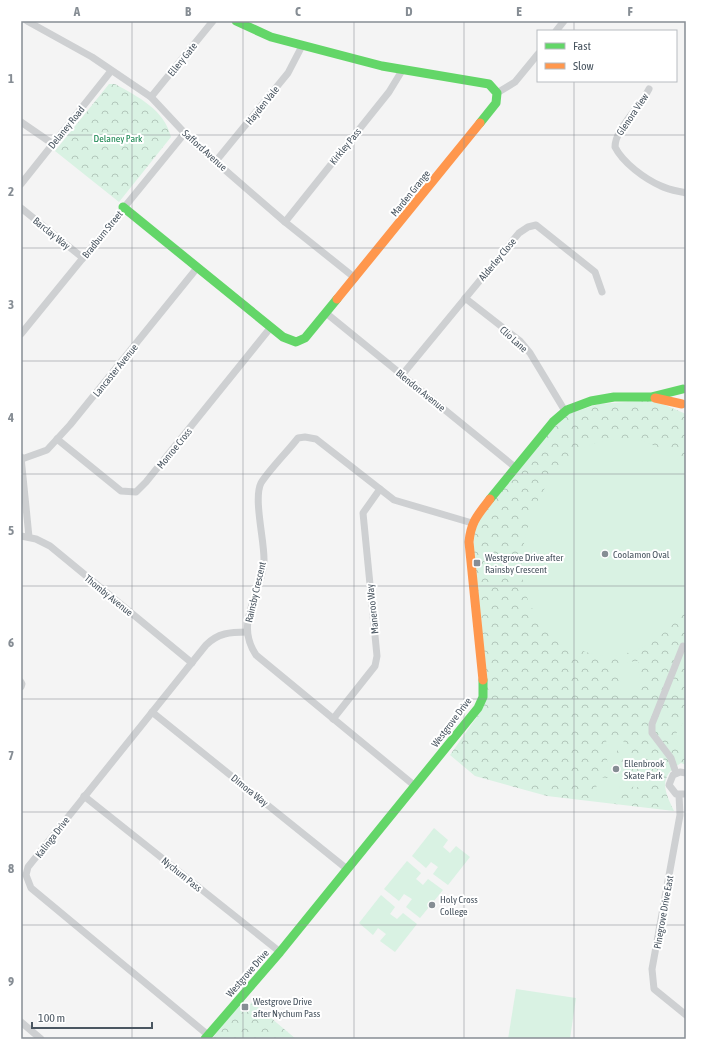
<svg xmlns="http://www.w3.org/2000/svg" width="707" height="1060" viewBox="0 0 707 1060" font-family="'Asap Condensed',sans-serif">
<defs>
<pattern id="park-crowns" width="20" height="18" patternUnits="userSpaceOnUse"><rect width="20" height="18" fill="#d9f2e3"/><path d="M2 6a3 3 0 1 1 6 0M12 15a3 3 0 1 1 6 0" fill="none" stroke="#b2c7bb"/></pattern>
</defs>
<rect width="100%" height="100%" fill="#f4f4f4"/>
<g fill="url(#park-crowns)">
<path d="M 109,84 L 115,84 C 138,97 164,109 171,137 L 119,202 L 55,151 Z"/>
<path d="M 653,400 L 686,414 L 686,765 L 681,763 C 658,777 664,790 674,811 L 547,796 L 475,776 L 450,755 L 481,711 L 473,545 L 476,520 L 553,428 L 568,414 L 599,404 Z"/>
<path d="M 252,1002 L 296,1039 L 212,1039 L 239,1003 L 246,1009 Z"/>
</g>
<g fill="#d9f2e3">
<path d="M 631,438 C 652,443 671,452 686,467 L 686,609 C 655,650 610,672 563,641 C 548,631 535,616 528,600 C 508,551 540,470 587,446 C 601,440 616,439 631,438 Z"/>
<path d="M 638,661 L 641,693 L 621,695 L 619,663 Z"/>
<path d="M 686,709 L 686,748 L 673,743 L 679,726 L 681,726 L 683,722 L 681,721 Z"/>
<path d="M 606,737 L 623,737 L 624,745 L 617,745 L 617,763 L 631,775 L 651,774 L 651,788 L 620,786 L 618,801 L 597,800 L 596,777 L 608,778 Z"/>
<path d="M 434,828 L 448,840 L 443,847 L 450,853 L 456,846 L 470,857 L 448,885 L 433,874 L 438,867 L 431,862 L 426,868 L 412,856 Z"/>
<path d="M 407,861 L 421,873 L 416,879 L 423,885 L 428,879 L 443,890 L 420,918 L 406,907 L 412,899 L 404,894 L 399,901 L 384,889 Z"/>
<path d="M 381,895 L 395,907 L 390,914 L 397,919 L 403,913 L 417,924 L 395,952 L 380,941 L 386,934 L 378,928 L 373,935 L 359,923 Z"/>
<path d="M 516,989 L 576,998 L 570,1039 L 508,1039 Z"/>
</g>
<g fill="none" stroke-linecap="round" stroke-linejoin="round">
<g stroke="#ced0d2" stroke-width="7">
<path d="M 27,21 L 92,57 L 151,97 L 194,143 L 285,222 L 355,278"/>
<path d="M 556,31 L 564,21"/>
<path d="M 649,89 C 640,107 615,129 615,147 C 623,163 645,179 661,186 C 669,190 678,191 686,193"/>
<path d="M 497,93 L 515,82 L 538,54"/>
<path d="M 151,97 L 213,21"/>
<path d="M 21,122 L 53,144"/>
<path d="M 216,161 L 288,73 L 302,46"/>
<path d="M 21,184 L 111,71"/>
<path d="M 21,208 L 83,258"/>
<path d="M 285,222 L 389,92 L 403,69"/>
<path d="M 465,298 L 520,341 L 530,353 L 565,411"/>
<path d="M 326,313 L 516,468"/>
<path d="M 21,334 L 184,134"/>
<path d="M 402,375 L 519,233 L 528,227 L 536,225 L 595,272 L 602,292"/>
<path d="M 57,439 L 121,491 L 136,492 L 146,482 L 271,327"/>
<path d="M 21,457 L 29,537"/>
<path d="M 22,459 L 47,450 L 70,425 L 197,268"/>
<path d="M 21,536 L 36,539 L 50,546 L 192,663"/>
<path d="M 21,682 L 22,684 L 21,687"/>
<path d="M 152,712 L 347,869"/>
<path d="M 333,719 L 375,666 L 377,656 L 363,513 L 380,489"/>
<path d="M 676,773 L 671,758 L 652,733 L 652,724 L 683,646"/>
<path d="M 686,773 L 680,772 L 673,775 L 669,785 L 676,794 L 686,794"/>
<path d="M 415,786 L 256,655 C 234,622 261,596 264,562 C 265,542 253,499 261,483 C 269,470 288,451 298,438 L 305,437 L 316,439 L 394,500 L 472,523"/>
<path d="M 679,795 L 680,815 L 652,969 L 654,989 L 686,1015"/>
<path d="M 84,796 L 280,952"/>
<path d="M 21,1022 L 41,1039"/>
<path d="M 208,1035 L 31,888 L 26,875 L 28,867 L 206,645 C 218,633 230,632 247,632"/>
</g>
<g stroke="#63d668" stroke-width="9">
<path d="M 236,21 L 271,37 L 382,66 L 489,84 L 497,93 L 496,103 L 480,123"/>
<path d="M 123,207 L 283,337 L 296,342 L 305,338 L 337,299"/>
<path d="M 490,499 L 553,422 L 567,410 L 591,401 L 614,397 L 651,397 L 683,389"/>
<path d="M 205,1039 L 280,952 L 478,708 L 483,697 L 483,680"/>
</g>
<g stroke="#ff974d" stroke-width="9">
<path d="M 337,299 L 480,123"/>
<path d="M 655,398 L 682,404"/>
<path d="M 483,680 L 469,542 C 471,521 478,515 490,499"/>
</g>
</g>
<path fill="none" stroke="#868d94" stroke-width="1" stroke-opacity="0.55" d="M 132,21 L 132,1039M 243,21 L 243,1039M 354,21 L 354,1039M 464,21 L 464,1039M 574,21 L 574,31M 574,81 L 574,1039M 21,135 L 686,135M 21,248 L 686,248M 21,361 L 686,361M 21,474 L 686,474M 21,586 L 686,586M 21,699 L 686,699M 21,812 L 686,812M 21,925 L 686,925"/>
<g fill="#868d94" stroke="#fff" stroke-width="1.5">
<circle cx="605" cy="554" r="4"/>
<rect x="473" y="559" width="8" height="8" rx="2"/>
<circle cx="616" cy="769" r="4"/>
<circle cx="432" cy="905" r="4"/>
<rect x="241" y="1003" width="8" height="8" rx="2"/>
</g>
<g text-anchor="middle" stroke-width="4" stroke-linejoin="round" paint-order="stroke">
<g font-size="10" fill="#4a5661" stroke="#fff">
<text transform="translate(182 59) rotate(-51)" y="4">Ellery Gate</text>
<text transform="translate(262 105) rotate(-51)" y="4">Hayden Vale</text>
<text transform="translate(632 114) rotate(-56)" y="4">Glenora View</text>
<text transform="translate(66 127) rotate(-51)" y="4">Delaney Road</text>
<text transform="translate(345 146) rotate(-51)" y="4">Kirkley Pass</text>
<text transform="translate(205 150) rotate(42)" y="4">Safford Avenue</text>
<text transform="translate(410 193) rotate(-51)" y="4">Marden Grange</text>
<text transform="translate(52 233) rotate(39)" y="4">Barclay Way</text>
<text transform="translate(102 234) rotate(-51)" y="4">Bradburn Street</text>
<text transform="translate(497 259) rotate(-50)" y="4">Alderley Close</text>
<text transform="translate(514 339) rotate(42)" y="4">Clio Lane</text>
<text transform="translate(115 370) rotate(-51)" y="4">Lancaster Avenue</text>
<text transform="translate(421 390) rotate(39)" y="4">Blendon Avenue</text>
<text transform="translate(174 448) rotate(-51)" y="4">Monroe Cross</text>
<text transform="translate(255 592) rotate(-77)" y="4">Rainsby Crescent</text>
<text transform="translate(109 595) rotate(39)" y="4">Thomby Avenue</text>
<text transform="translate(372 609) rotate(-96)" y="4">Maneroo Way</text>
<text transform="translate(451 722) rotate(-53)" y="4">Westgrove Drive</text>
<text transform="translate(250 790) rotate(39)" y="4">Dimora Way</text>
<text transform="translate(52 837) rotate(-52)" y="4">Kalinga Drive</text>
<text transform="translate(182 874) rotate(39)" y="4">Nychum Pass</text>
<text transform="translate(663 912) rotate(-80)" y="4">Pinegrove Drive East</text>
<text transform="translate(247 973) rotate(-49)" y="4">Westgrove Drive</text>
</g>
<g font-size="10" fill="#17864f" stroke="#fff">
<text x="118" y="142">Delaney Park</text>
</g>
<g font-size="10" fill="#4a5661" stroke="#fff" text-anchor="start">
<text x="613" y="558">Coolamon Oval</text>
<text x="485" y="561">Westgrove Drive after<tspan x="485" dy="12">Rainsby Crescent</tspan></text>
<text x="624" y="767">Ellenbrook<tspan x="624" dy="12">Skate Park</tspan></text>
<text x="440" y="903">Holy Cross<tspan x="440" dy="12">College</tspan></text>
<text x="253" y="1005">Westgrove Drive<tspan x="253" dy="12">after Nychum Pass</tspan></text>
</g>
</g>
<rect width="707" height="1060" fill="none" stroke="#ffffff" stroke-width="44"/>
<rect x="537" y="30" width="140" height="52" fill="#ffffff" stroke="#b7bbc0"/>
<rect x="545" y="43" width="20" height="6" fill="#63d668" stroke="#b7bbc0"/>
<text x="573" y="50" font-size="12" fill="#4a5661">Fast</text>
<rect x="545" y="63" width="20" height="6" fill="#ff974d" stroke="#b7bbc0"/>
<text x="573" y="70" font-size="12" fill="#4a5661">Slow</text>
<path d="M32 1022v6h120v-6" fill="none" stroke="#4a5661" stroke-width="2"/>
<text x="38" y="1022" font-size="12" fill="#4a5661" stroke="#ffffff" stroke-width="3" paint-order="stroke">100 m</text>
<rect x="22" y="22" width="663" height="1016" fill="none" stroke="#868d94" stroke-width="1.5"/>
<g font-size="13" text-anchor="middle" font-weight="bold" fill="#868d94">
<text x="77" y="16">A</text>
<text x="188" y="16">B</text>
<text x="298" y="16">C</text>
<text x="409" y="16">D</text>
<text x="519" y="16">E</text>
<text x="630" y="16">F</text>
<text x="11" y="83">1</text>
<text x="11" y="196">2</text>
<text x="11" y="309">3</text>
<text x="11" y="422">4</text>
<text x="11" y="535">5</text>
<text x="11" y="647">6</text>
<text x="11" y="760">7</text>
<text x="11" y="873">8</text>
<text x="11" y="986">9</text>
</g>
</svg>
